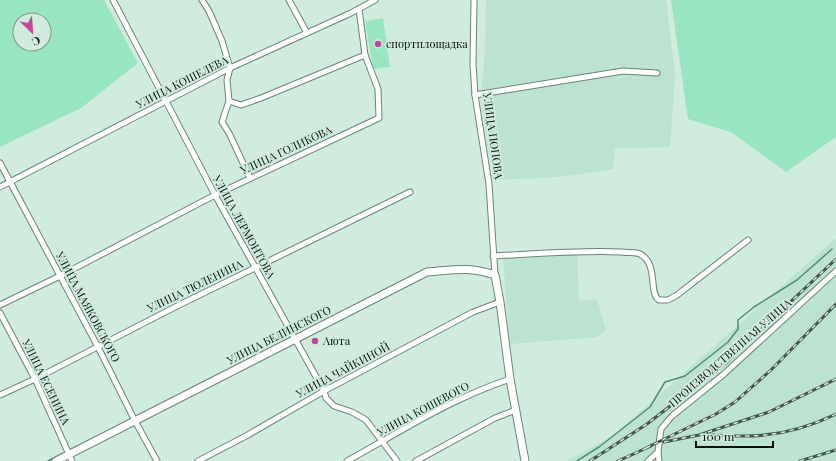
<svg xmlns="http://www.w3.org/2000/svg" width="836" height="461" viewBox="0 0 836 461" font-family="'Playfair Display',serif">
<rect width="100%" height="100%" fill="#cfecde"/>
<g fill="#bce2d0">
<path d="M 486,0 L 666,0 L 675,75 L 670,147 L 615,148 L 613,169 L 559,177 L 494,180 L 486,136 L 481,96 L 485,53 Z"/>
<path d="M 836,238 L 836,461 L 567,461 L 613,436 Z"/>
<path d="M 577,254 L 579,301 L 597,299 L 606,330 L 596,337 L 510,344 L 503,258 Z"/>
</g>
<g fill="#98e5c2" fill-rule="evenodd">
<path d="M 0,0 L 104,0 L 138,63 L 81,108 L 0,147 ZM 20,20 L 44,20 L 44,44 L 20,44 Z"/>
<path d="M 671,0 L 836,0 L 836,137 L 786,172 L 731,132 L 688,119 Z"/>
<path d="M 383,18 L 390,67 L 373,69 L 365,21 Z"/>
</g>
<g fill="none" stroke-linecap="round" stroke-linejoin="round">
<g stroke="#508d72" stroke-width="1.5">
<path d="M 48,461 L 64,453"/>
<path d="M 577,461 L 599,447 L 650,407 L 665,382 L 685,376 L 728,342 L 738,329 L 738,320 L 754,307 L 797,280 L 832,249"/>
</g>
<defs>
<g id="street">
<path d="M 113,0 L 215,195 L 324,391 L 326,398 L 334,406 L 352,412 L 366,420 L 397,461"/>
<path d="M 202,0 L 209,11 L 222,41 L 230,68 L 227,80 L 229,101 L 222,122 L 229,133 L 250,178"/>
<path d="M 289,0 L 307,33"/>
<path d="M 474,0 L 473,64 L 475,95 L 489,184 L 495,275"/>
<path d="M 475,95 L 623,71 L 657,73"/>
<path d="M 229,101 L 241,105 L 261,98 L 365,55"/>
<path d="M 0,163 L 98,347 L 135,421 L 157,461"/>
<path d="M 0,187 L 230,68 L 351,13 L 375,0"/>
<path d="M 493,256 C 536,254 579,250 622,252 C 627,253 636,252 640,254 C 659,264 648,293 659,300 L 668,300 L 677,295 L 748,240"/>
<path d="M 0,305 L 60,276 L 215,195 L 379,118 L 378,89 L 365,55 L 359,9"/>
<path d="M 0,313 L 35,379 L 72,461"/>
<path d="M 0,395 L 35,379 L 177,306 L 410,192"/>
<path d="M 198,461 L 246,436 L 324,391 L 473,312 L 500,302"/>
<path d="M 347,461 C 400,432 452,398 510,379"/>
<path d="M 416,461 L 495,418 L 516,410"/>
<path d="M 648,461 L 658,452"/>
<path d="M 659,461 L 658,452 L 661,429 L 672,416 L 724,374 L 836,271"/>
</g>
<path id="secondary" d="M 56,461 L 427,272 C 454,270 468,266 495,275 L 500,302 L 510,379 L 525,461"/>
</defs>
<use href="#street" stroke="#698477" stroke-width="7"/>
<use href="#secondary" stroke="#698477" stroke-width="9"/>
<use href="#street" stroke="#fff" stroke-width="5"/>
<use href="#secondary" stroke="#fff" stroke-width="7"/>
<defs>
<g id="rail">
<path d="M 709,435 C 720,435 730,436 740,436 C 774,437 807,428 836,414"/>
<path d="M 664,442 L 699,435 L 769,412 L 836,379"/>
<path d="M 646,448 L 716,414 L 735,402 L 771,370 L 836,304"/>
<path d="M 590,461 L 647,424 L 727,362 L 836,259"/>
<path d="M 618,461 L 651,446"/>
<path d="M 800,461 L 836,450"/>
</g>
</defs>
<use href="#rail" stroke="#45554e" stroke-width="3"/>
<use href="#rail" stroke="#cfecde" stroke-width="1.5" stroke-dasharray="4.5" stroke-linecap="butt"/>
</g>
<g fill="#c44797" stroke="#cfecde" stroke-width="1.5">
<circle cx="378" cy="44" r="4"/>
<circle cx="315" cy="341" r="4"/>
</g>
<g text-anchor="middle" stroke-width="4" stroke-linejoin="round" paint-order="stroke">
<g font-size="11" fill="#06100c" stroke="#cfecde" text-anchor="start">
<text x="386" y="48">спортплощадка</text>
<text x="323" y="345">Аюта</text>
</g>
<g font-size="11" fill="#06100c" stroke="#cfecde">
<text transform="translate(182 82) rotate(-27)" y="4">УЛИЦА КОШЕЛЕВА</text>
<text transform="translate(493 136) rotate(82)" y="4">УЛИЦА ПОПОВА</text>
<text transform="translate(286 150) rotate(-25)" y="4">УЛИЦА ГОЛИКОВА</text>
<text transform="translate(244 227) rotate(61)" y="4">УЛИЦА ЛЕРМОНТОВА</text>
<text transform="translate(195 286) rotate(-26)" y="4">УЛИЦА ТЮЛЕНИНА</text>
<text transform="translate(88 307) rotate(62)" y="4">УЛИЦА МАЯКОВСКОГО</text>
<text transform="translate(279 335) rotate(-27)" y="4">УЛИЦА БЕЛИНСКОГО</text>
<text transform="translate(730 353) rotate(-41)" y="4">ПРОИЗВОДСТВЕННАЯ УЛИЦА</text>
<text transform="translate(343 370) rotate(-28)" y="4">УЛИЦА ЧАЙКИНОЙ</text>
<text transform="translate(46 382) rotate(64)" y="4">УЛИЦА ЕСЕНИНА</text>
<text transform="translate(423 409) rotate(-28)" y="4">УЛИЦА КОШЕВОГО</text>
</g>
</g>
<g transform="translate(32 32) rotate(155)"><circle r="19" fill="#cfecde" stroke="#7f948a"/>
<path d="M0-3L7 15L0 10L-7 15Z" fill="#c44797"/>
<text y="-6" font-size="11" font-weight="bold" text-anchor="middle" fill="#06100c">С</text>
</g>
<path d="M696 441v6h77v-6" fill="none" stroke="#06100c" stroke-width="2"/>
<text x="702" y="441" font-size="12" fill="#06100c" stroke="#cfecde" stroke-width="3" paint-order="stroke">100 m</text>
</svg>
